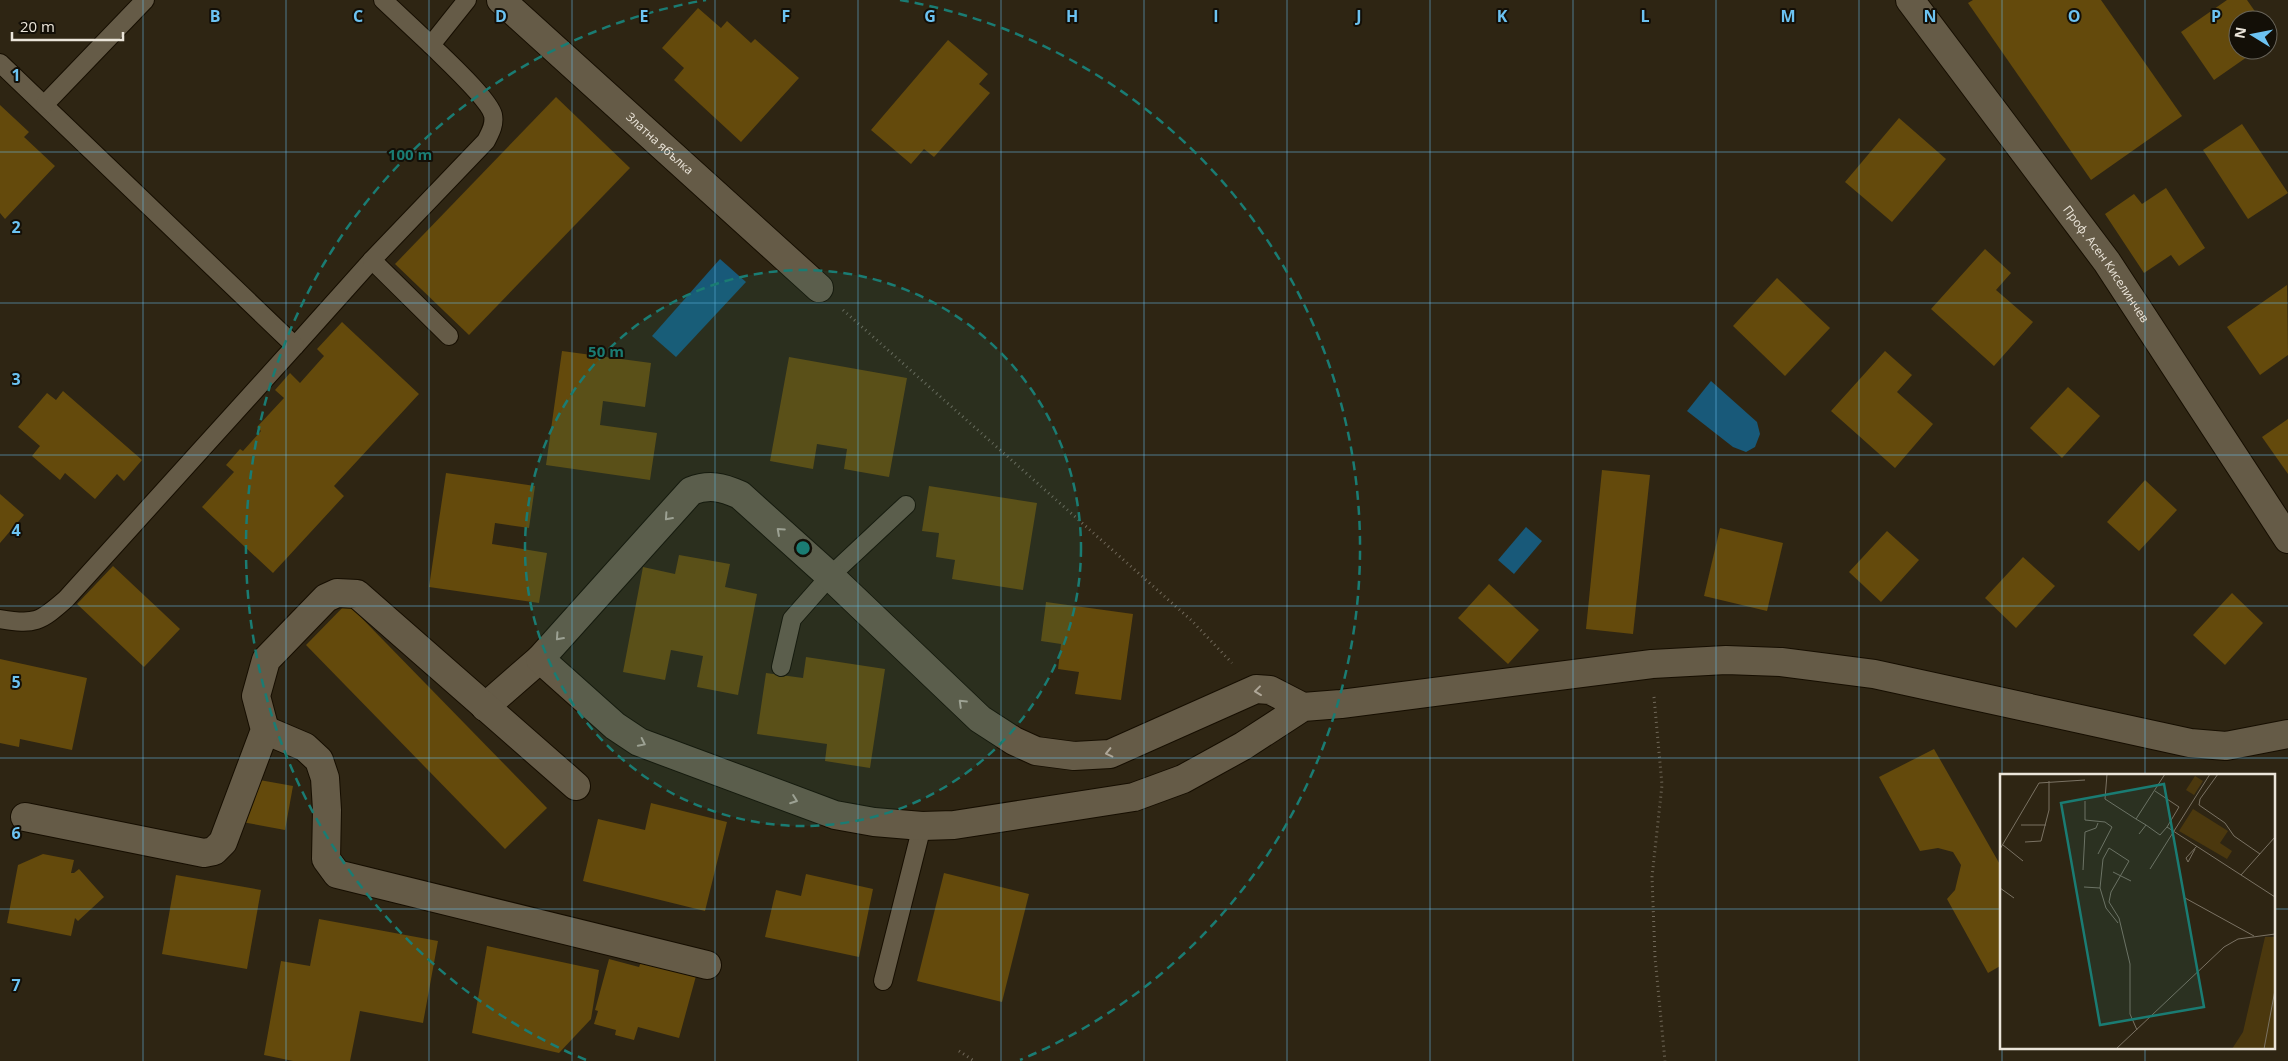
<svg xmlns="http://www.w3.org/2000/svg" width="2288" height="1061" viewBox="0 0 2288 1061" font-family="'Open Sans',sans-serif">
<rect width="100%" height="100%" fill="#2e2513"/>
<g fill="#185979">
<path d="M 720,259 L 746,282 L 676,357 L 652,336 Z"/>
<path d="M 1711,381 L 1757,422 L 1760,434 L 1755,447 L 1746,452 L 1733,447 L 1687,411 Z"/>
<path d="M 1526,527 L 1542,541 L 1514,574 L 1498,560 Z"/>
</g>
<g fill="#644a0c">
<path d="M 1973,0 L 2101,0 L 2182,116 L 2091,180 L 1968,3 Z"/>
<path d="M 2227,0 L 2247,0 L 2261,20 L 2238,20 L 2238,50 L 2257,50 L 2214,80 L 2181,32 Z"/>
<path d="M 698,8 L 721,28 L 727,21 L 751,43 L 755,39 L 799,78 L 741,142 L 674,80 L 684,68 L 662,48 Z"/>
<path d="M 948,40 L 988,74 L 979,84 L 990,93 L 934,157 L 924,149 L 911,164 L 871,130 Z"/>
<path d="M 556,97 L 630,168 L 469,335 L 395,264 Z"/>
<path d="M 0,105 L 29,132 L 24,137 L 55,166 L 5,219 L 0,213 Z"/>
<path d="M 1899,118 L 1946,159 L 1892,222 L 1845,182 Z"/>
<path d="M 2242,124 L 2288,193 L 2248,219 L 2203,150 Z"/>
<path d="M 2166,188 L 2205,248 L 2179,266 L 2171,255 L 2144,273 L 2105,214 L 2134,194 L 2142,204 Z"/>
<path d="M 1985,249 L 2011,273 L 1996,290 L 2033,322 L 1994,366 L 1931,309 Z"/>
<path d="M 1777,278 L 1830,328 L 1785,376 L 1733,326 Z"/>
<path d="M 2287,285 L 2288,355 L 2260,375 L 2227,327 Z"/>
<path d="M 342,322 L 419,394 L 334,486 L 344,496 L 273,573 L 202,507 L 234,472 L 226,465 L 240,449 L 243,451 L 261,431 L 257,427 L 284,398 L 275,390 L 290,373 L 300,383 L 324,356 L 317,349 Z"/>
<path d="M 562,351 L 651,363 L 645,407 L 603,401 L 600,425 L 657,433 L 650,480 L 546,465 Z"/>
<path d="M 1885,351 L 1912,375 L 1897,392 L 1933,424 L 1895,468 L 1831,411 Z"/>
<path d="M 789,357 L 907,378 L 889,477 L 844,469 L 847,449 L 817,444 L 813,469 L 770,461 Z"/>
<path d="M 2068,387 L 2100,416 L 2062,458 L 2030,428 Z"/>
<path d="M 63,391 L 142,460 L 124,481 L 117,474 L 95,499 L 65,473 L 60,480 L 32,456 L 40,446 L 18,427 L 47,393 L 56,400 Z"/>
<path d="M 2288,419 L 2288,474 L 2262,437 Z"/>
<path d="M 1602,470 L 1650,475 L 1633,634 L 1586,629 Z"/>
<path d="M 446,473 L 535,486 L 529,528 L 495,523 L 492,544 L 547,553 L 539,603 L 429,587 Z"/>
<path d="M 2145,480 L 2177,510 L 2139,551 L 2107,522 Z"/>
<path d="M 929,486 L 1037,503 L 1023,590 L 952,579 L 955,560 L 936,557 L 939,533 L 922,531 Z"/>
<path d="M 0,494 L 24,515 L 0,543 Z"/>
<path d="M 1720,528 L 1783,543 L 1767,611 L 1704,596 Z"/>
<path d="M 1887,531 L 1919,560 L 1881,602 L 1849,572 Z"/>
<path d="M 679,555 L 730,564 L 725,587 L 757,594 L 738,695 L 697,687 L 703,656 L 671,650 L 665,680 L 623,672 L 643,567 L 675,574 Z"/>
<path d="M 2023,557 L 2055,586 L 2016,628 L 1985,598 Z"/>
<path d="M 113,566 L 180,629 L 144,667 L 77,604 Z"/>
<path d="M 1489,584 L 1539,630 L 1508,664 L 1458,618 Z"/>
<path d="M 2232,593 L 2263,623 L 2225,665 L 2193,635 Z"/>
<path d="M 1046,602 L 1133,614 L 1121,700 L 1075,694 L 1079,672 L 1058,669 L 1061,644 L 1041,641 Z"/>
<path d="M 347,603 L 547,808 L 505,849 L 306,645 Z"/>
<path d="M 806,657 L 885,669 L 870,768 L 825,761 L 827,744 L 757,734 L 766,673 L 803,678 Z"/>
<path d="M 0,659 L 87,678 L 72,750 L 20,739 L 19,747 L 0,743 Z"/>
<path d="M 1934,749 L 2002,868 L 2002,965 L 1988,973 L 1947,899 L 1955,890 L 1961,865 L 1953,852 L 1938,848 L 1920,851 L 1879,777 Z"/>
<path d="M 249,778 L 293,786 L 285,830 L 242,822 Z"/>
<path d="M 651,803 L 727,822 L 705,911 L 583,881 L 598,819 L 645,830 Z"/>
<path d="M 43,854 L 74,860 L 71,873 L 74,873 L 79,869 L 104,897 L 78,921 L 75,918 L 71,936 L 7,923 L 18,865 Z"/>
<path d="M 944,873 L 1029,894 L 1002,1002 L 917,981 Z"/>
<path d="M 806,874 L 873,889 L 859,957 L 765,937 L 776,890 L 801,896 Z"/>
<path d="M 176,875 L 261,890 L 247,969 L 162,954 Z"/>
<path d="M 319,919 L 438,941 L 423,1023 L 360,1011 L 350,1061 L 293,1061 L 264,1055 L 281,961 L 310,966 Z"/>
<path d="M 487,946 L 599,970 L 591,1019 L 559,1053 L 472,1033 Z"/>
<path d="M 609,959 L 639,967 L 641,962 L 696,976 L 679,1038 L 638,1027 L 634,1040 L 615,1035 L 616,1030 L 594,1024 L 598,1011 L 595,1010 Z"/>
</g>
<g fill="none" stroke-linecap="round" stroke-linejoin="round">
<defs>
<g id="lane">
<path d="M 383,0 L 431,45"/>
<path d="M 0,63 L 295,346 L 372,260"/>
<path d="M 45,104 L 145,0"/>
<path d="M 449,336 L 372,260 L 486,141 C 490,133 495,125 493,115 C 489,99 445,59 431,45 L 467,0"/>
<path d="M 0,619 C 35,625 40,622 66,599 L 295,346"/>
<path d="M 781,667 L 792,619 L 830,576 L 906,505"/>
<path d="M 883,981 L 922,826"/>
</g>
<g id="street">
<path id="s1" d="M 501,0 L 819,288"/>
<path id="s2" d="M 1910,0 L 2107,262 L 2288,539"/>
<path d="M 485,707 L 540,659"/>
<path d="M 1303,707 L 1270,690 L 1256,689 L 1110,754 L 1074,756 L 1036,751 L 1014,741 L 980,719 L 830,576 L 740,495 C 722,487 709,484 691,491 L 540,659 L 615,726 L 639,742 L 835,815 L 874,822 L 922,826 L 954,825 L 1134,797 L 1183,779 L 1243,746 L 1303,707 L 1341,704 L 1652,664 L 1726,660 L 1781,662 L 1874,674 L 2190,743 L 2226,746 L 2288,734"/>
<path d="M 265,730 L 305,747 L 319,760 L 325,778 L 327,810 L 326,859 L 337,874 L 707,965"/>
<path d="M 25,817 L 204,853 L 214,851 L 223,842 L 265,730 L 256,696 L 266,660 L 326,598 L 337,593 L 357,594 L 576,786"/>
</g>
</defs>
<use href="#lane" stroke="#160e01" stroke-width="20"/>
<use href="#street" stroke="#160e01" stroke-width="30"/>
<g stroke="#71695a" stroke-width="3" stroke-dasharray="1 4" stroke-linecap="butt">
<path d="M 843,310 L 1191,620 L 1232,663"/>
<path d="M 1654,697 L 1662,785 L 1652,877 L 1655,957 L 1665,1061"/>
<path d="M 959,1051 L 974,1061"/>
</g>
<use href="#lane" stroke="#655b47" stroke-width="18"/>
<use href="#street" stroke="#655b47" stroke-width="28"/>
</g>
<defs><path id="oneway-chevron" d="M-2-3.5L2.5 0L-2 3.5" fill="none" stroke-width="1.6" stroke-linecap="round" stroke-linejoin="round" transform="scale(1.25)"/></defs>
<g stroke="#afa798">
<use href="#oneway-chevron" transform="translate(668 517) rotate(132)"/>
<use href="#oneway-chevron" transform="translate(780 531) rotate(-138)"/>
<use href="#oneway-chevron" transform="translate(559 637) rotate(132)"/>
<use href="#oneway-chevron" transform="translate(1258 691) rotate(173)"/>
<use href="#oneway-chevron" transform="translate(962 703) rotate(-136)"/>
<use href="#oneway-chevron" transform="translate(642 743) rotate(26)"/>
<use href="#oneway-chevron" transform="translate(1109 753) rotate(167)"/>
<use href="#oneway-chevron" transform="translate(794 800) rotate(20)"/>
</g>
<path fill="none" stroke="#6cc3f2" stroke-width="1" stroke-opacity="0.55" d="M 143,0 L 143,1061M 286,0 L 286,1061M 429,0 L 429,1061M 572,0 L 572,1061M 715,0 L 715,1061M 858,0 L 858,1061M 1001,0 L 1001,1061M 1144,0 L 1144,1061M 1287,0 L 1287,1061M 1430,0 L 1430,1061M 1573,0 L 1573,1061M 1716,0 L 1716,1061M 1859,0 L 1859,1061M 2002,0 L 2002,775M 2145,0 L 2145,775M 0,152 L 2288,152M 0,303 L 2288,303M 0,455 L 2288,455M 0,606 L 2288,606M 0,758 L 2288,758M 0,909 L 2002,909M 2274,909 L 2288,909M 2002,1047 L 2002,1061M 2145,1047 L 2145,1061"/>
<circle cx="803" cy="548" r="278" fill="#1a7c73" fill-opacity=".12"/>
<g fill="none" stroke="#1a7c73" stroke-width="2.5" stroke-dasharray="9 6">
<circle cx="803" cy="548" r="278"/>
<path d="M586 1060A556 556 0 0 1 706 0M900 0A556 556 0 0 1 1020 1060"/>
</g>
<g text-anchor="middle" stroke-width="4" stroke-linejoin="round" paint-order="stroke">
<g font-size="12" fill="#ebe5da" stroke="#130f07">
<text dy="4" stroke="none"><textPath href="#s1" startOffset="214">Златна ябълка</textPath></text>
<text dy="4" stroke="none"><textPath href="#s2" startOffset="329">Проф. Асен Киселинчев</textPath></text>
</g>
</g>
<g transform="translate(2000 774)">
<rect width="275" height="275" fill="#2e2513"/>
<path d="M 195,2 L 203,7 L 194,21 L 186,16 ZM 193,35 L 228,57 L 220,69 L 232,77 L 227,85 L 179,57 ZM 265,163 L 275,163 L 275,275 L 232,275 L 243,258 Z" fill="#4b380e"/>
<path fill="none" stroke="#7a7263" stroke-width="1" d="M 107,0 L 105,25 L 136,45M 218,0 L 200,25 L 199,31 L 225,49 L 234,62 L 260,80M 155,17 L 179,33 L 167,53M 85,27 L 85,46 L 105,48 L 112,53 L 98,80M 21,51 L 46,51M 146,51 L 136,45 L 165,0M 139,60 L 146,51 L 160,61 L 167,53 L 275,123M 25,68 L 41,67 L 49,36 L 49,7M 3,71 L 23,87M 0,75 L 39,9 L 85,6M 195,75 L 188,88 L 186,84 L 197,72M 150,95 L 210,0M 83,96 L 85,58 L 96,54 L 98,49M 113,98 L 131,107M 241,101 L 275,63M 84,113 L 100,114M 0,114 L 14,124M 185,124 L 254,162M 118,149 L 106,134 L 100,114 L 103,85 L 109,74 L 129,87 L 111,118 L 109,128 L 119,144 L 130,190 L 130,240 L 137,256M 116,275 L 224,173 L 238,165 L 275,160M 264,275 L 275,216"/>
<path fill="#1a7c73" fill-opacity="0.15" stroke="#1a7c73" stroke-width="2.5" d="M 164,10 L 204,233 L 100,251 L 61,29 Z"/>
<rect width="275" height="275" fill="none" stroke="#ebe5da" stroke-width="2.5"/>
</g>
<g font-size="16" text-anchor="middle" font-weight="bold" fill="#6cc3f2" stroke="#130f07" stroke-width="4" stroke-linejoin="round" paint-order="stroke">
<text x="215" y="22">B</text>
<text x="358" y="22">C</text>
<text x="501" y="22">D</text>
<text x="644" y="22">E</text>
<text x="786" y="22">F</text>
<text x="930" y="22">G</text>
<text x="1072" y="22">H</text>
<text x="1216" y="22">I</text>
<text x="1359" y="22">J</text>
<text x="1502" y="22">K</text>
<text x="1645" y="22">L</text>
<text x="1788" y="22">M</text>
<text x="1930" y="22">N</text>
<text x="2074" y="22">O</text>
<text x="2216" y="22">P</text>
<text x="16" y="81">1</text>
<text x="16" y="233">2</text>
<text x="16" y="385">3</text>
<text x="16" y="536">4</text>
<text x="16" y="688">5</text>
<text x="16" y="839">6</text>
<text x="16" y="991">7</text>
</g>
<circle cx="803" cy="548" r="8" fill="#1a7c73" stroke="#130f07" stroke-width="2.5"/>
<g font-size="15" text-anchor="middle" font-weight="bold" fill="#1a7c73" stroke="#130f07" stroke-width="4" stroke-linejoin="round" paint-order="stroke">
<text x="410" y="160">100 m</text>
<text x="606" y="357">50 m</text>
</g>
<g transform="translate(2253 35) rotate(280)"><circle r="24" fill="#130f07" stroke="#69655b"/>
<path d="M0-4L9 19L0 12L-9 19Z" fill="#6cc3f2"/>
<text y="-8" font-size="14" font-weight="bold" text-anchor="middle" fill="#ebe5da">N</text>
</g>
<path d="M12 32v8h111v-8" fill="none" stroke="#ebe5da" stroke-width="2.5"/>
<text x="20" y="32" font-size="15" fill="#ebe5da" stroke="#130f07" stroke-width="4" paint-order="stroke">20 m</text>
</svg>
